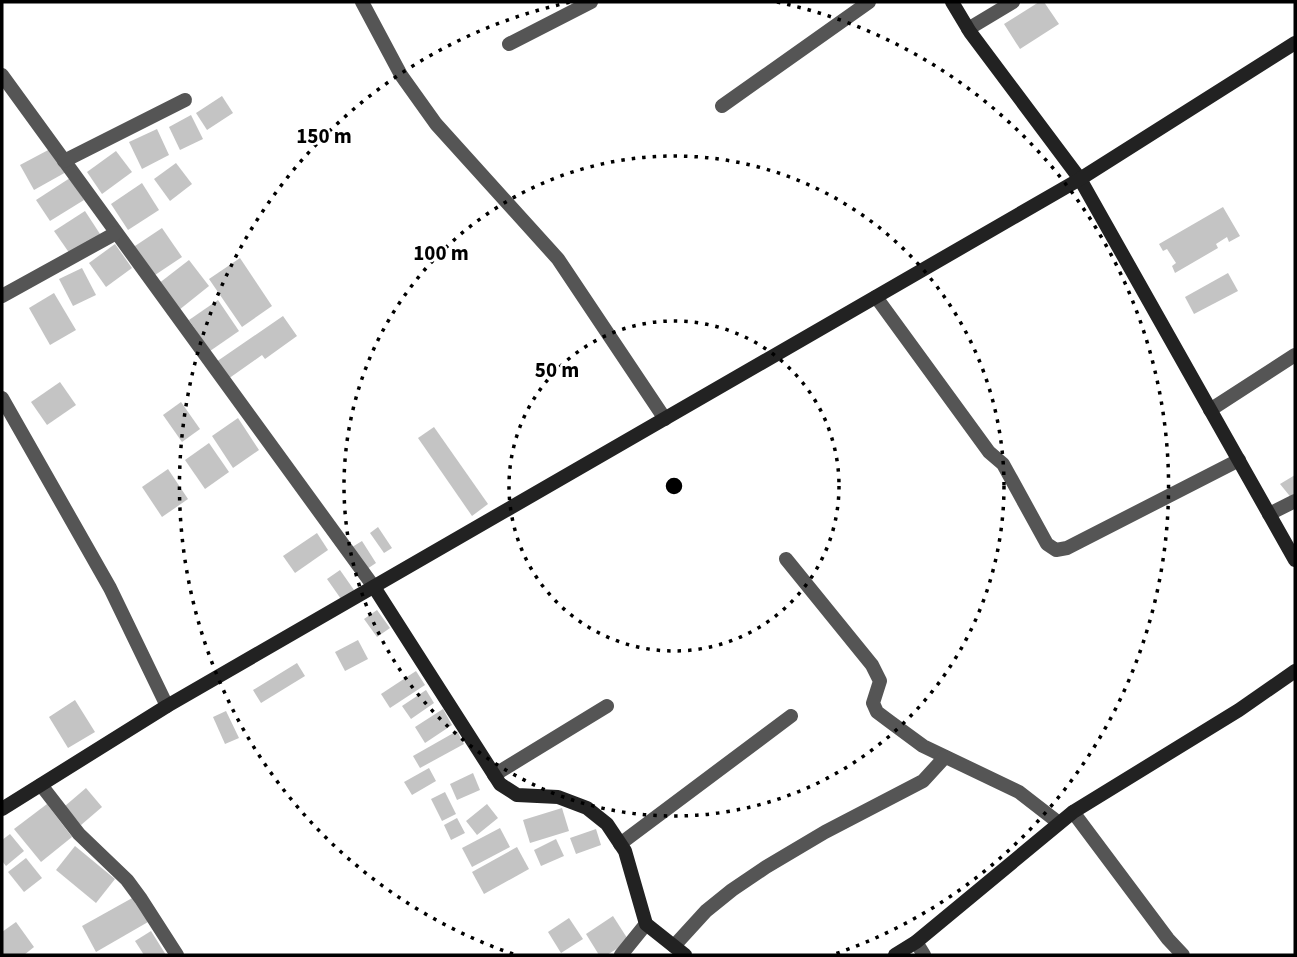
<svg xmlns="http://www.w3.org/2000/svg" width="1297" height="957" viewBox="0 0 1297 957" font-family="'Source Sans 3',sans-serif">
<rect width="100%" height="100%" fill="#fff"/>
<g fill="#c4c4c4">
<path d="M 1039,2 L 1044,2 L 1059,24 L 1020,49 L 1004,24 Z"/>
<path d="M 222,96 L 233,113 L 207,130 L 196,113 Z"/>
<path d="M 191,115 L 203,139 L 180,150 L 169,127 Z"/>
<path d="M 157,129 L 169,155 L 142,169 L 129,142 Z"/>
<path d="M 52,148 L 68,171 L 34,190 L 20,165 Z"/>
<path d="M 116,151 L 132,172 L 102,194 L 87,172 Z"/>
<path d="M 176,163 L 192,184 L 170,201 L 154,179 Z"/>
<path d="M 70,178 L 84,200 L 50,221 L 36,200 Z"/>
<path d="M 142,183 L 159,210 L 128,230 L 111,204 Z"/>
<path d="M 1223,207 L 1240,236 L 1229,242 L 1227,237 L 1216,244 L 1218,248 L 1175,273 L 1172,266 L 1176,263 L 1167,249 L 1163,251 L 1159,244 Z"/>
<path d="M 85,211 L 100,234 L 70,254 L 54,231 Z"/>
<path d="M 162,228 L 182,257 L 152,277 L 132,248 Z"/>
<path d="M 115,244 L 132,268 L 106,287 L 89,263 Z"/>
<path d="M 240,258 L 272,306 L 242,327 L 209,279 Z"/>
<path d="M 189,260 L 209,286 L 179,310 L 158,284 Z"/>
<path d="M 82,268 L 96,295 L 73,306 L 59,279 Z"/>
<path d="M 1228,273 L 1238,291 L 1194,314 L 1185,297 Z"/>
<path d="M 54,293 L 76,330 L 50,345 L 29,308 Z"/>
<path d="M 218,300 L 239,331 L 210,351 L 189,320 Z"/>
<path d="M 283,316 L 297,336 L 265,359 L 262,355 L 228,379 L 216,362 Z"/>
<path d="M 60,382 L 76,405 L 47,425 L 31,402 Z"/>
<path d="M 181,402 L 200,429 L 182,442 L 163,415 Z"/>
<path d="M 238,418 L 259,450 L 233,468 L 212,436 Z"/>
<path d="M 434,427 L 488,504 L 472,516 L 418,438 Z"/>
<path d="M 209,443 L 229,472 L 205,489 L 185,460 Z"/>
<path d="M 168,469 L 188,499 L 162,517 L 142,487 Z"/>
<path d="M 1295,475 L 1295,498 L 1293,500 L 1280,484 Z"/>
<path d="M 378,527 L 392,548 L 384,553 L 370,533 Z"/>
<path d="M 317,533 L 328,550 L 295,573 L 283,556 Z"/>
<path d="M 362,541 L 376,563 L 364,571 L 349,549 Z"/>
<path d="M 340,570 L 354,590 L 341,599 L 327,579 Z"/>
<path d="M 377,610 L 390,628 L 377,637 L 364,619 Z"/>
<path d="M 358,640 L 368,659 L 345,671 L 335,652 Z"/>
<path d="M 297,663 L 305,676 L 261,703 L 253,690 Z"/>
<path d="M 416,671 L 425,685 L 390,708 L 381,694 Z"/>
<path d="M 426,690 L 434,703 L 411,719 L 402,706 Z"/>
<path d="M 75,700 L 95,732 L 68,748 L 49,717 Z"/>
<path d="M 443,709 L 452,725 L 425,743 L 415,727 Z"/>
<path d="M 226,711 L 239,738 L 225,744 L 213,717 Z"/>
<path d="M 457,731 L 464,744 L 420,768 L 413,756 Z"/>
<path d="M 429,768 L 436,781 L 412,795 L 404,782 Z"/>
<path d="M 473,773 L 480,790 L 457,800 L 450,784 Z"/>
<path d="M 86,788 L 102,807 L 81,825 L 65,806 Z"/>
<path d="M 445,792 L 456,814 L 442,821 L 431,799 Z"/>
<path d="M 47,804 L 72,837 L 41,862 L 14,829 Z"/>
<path d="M 487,804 L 498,818 L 477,835 L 466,821 Z"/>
<path d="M 562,808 L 569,831 L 530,843 L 523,820 Z"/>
<path d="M 457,818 L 465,833 L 451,840 L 444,825 Z"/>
<path d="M 500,828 L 510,847 L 472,867 L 462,848 Z"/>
<path d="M 596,829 L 601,845 L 576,854 L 570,838 Z"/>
<path d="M 10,834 L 24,851 L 6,866 L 2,861 L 2,840 Z"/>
<path d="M 556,839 L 564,856 L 541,866 L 534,850 Z"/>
<path d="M 75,846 L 115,879 L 96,903 L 56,870 Z"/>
<path d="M 517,847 L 529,869 L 484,894 L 472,872 Z"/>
<path d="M 26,858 L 42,878 L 24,892 L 8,872 Z"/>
<path d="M 134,897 L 148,922 L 96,952 L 82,926 Z"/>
<path d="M 613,916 L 629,941 L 607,955 L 599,955 L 586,934 Z"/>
<path d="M 569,918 L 583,939 L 561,953 L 548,932 Z"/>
<path d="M 16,922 L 34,947 L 24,955 L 2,955 L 2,932 Z"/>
<path d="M 151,931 L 166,955 L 144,955 L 135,941 Z"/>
</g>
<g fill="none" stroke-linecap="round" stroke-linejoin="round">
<g stroke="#555" stroke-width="14">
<path d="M 362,2 L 401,75 L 436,124 L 558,259 L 665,419"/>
<path d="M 968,29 L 1013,2"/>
<path d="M 509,44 L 591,2"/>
<path d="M 2,75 L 374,587"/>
<path d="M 722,106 L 869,2"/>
<path d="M 64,161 L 185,100"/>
<path d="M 2,296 L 116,233"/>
<path d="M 876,297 L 989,452 L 1003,464 L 1047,544 L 1056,550 L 1067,548 L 1239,460"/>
<path d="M 2,398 L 110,588 L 167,706"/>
<path d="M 1210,410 L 1295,355"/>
<path d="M 1269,514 L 1295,501"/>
<path d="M 786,559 L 872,665 L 880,681 L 873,703 L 877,712 L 889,721 L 923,746 L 1019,792 L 1059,823"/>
<path d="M 494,775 L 607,706"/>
<path d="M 41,785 L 79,834 L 127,880 L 141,899 L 177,955"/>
<path d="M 1073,812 L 1168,939 L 1183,955"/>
<path d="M 620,844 L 791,716"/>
<path d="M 916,942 L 924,955"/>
<path d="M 674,946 L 706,911 L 732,890 L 766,867 L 825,832 L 923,781 L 945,757"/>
<path d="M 621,955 L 646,924"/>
</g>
<g stroke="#222" stroke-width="14">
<path d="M 952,2 L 970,32 L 1080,179 L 1295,560"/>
<path d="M 374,587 L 500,784 L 517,795 L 558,797 L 587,808 L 607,824 L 625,851 L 646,924 L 685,955"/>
<path d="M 2,809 L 167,706 L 1080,179 L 1295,43"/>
<path d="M 895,955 L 916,942 L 1073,812 L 1239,710 L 1295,671"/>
</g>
</g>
<g fill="none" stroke="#000" stroke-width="3.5" stroke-dasharray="3.5 7">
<circle cx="674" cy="486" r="165"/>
<circle cx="674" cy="486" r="330"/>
<path d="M513 954A495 495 0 0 1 571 2M777 2A495 495 0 0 1 835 954"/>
</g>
<circle cx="674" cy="486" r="10" fill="#000" stroke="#fff" stroke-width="3.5"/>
<g font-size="21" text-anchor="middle" font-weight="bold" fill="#000" stroke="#fff" stroke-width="5" stroke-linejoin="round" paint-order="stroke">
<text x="324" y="143">150 m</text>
<text x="441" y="260">100 m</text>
<text x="557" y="377">50 m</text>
</g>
<rect width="1297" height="957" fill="none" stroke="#000000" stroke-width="7"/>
</svg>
